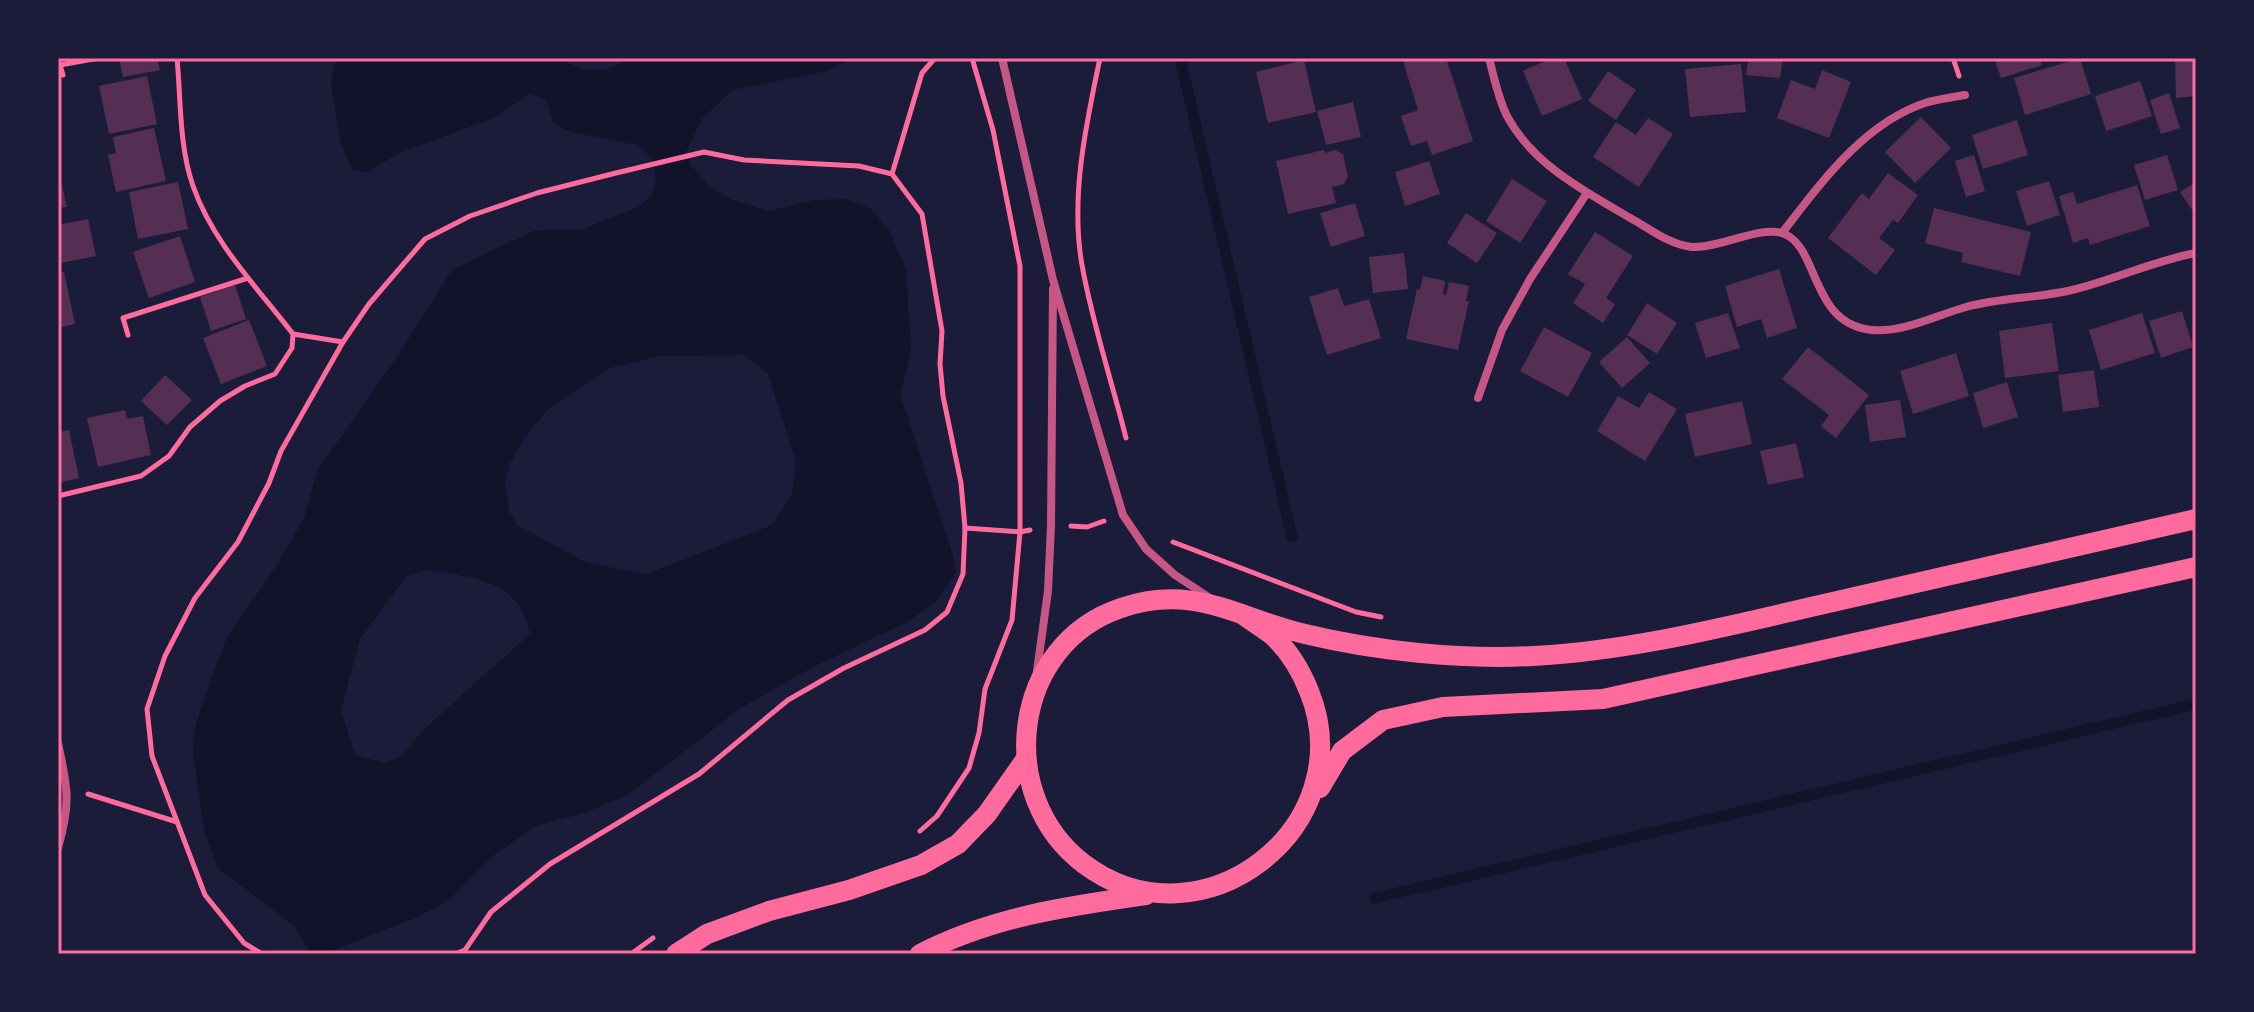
<svg xmlns="http://www.w3.org/2000/svg" width="2254" height="1012" viewBox="0 0 2254 1012" font-family="'PT Sans',sans-serif">
<rect width="100%" height="100%" fill="#1b1b3a"/>
<path fill="#12122b" fill-rule="evenodd" d="M 336,58 L 558,58 C 588,73 601,75 632,58 L 851,58 L 827,71 L 732,90 L 701,120 L 686,152 L 691,165 L 709,187 L 733,200 L 769,211 L 816,200 L 845,199 L 870,208 L 889,230 L 906,269 L 911,352 L 900,394 L 952,552 L 956,573 L 937,601 L 909,621 L 813,667 L 739,709 L 628,795 L 584,813 L 536,826 L 494,855 L 445,903 L 415,918 L 323,954 L 311,954 L 295,927 L 218,868 L 205,834 L 193,755 L 194,733 L 202,704 L 227,637 L 273,571 L 304,519 L 317,471 L 397,357 L 452,270 L 533,231 L 583,229 L 638,207 L 651,196 L 656,180 L 652,159 L 638,145 L 570,132 L 554,124 L 546,99 L 529,94 L 494,118 L 401,152 L 367,172 L 352,170 L 341,143 L 331,84 ZM 744,355 L 768,374 L 796,462 L 792,495 L 772,525 L 647,574 L 587,563 L 517,525 L 509,511 L 505,484 L 510,463 L 525,437 L 548,409 L 609,368 L 660,356 ZM 430,570 C 475,578 521,581 530,634 L 421,732 L 402,756 L 385,763 L 355,755 L 341,710 L 360,639 L 406,576 Z"/>
<g fill="none" stroke-linecap="round" stroke-linejoin="round">
<g stroke="#12122b" stroke-width="11">
<path d="M 1180,58 L 1292,537"/>
<path d="M 1375,898 L 2196,704"/>
</g>
</g>
<g fill="#542f53">
<path d="M 119,58 L 157,58 L 160,70 L 123,77 Z"/>
<path d="M 1412,58 L 1446,58 L 1473,141 L 1432,155 L 1427,141 L 1411,146 L 1401,116 L 1418,110 L 1403,61 Z"/>
<path d="M 1552,58 L 1564,58 L 1582,99 L 1542,116 L 1523,71 Z"/>
<path d="M 1748,58 L 1783,58 L 1780,78 L 1746,75 Z"/>
<path d="M 1994,58 L 2040,58 L 2042,65 L 2001,78 Z"/>
<path d="M 2080,58 L 2091,94 L 2025,115 L 2014,78 Z"/>
<path d="M 2175,58 L 2196,58 L 2196,96 L 2176,98 Z"/>
<path d="M 1304,60 L 1316,112 L 1268,123 L 1256,72 Z"/>
<path d="M 1741,64 L 1746,112 L 1690,117 L 1685,69 Z"/>
<path d="M 1822,70 L 1851,82 L 1829,138 L 1777,118 L 1791,80 L 1815,89 Z"/>
<path d="M 1608,71 L 1636,90 L 1616,120 L 1588,101 Z"/>
<path d="M 147,76 L 157,124 L 109,134 L 99,86 Z"/>
<path d="M 2140,81 L 2152,116 L 2106,131 L 2095,96 Z"/>
<path d="M 2169,93 L 2180,128 L 2161,134 L 2150,100 Z"/>
<path d="M 1353,102 L 1361,137 L 1326,145 L 1317,111 Z"/>
<path d="M 1921,117 L 1951,148 L 1915,183 L 1885,152 Z"/>
<path d="M 1648,118 L 1673,134 L 1639,187 L 1593,157 L 1616,122 L 1636,135 Z"/>
<path d="M 2017,120 L 2028,155 L 1983,169 L 1972,135 Z"/>
<path d="M 154,128 L 166,181 L 116,192 L 108,155 L 116,153 L 113,137 Z"/>
<path d="M 1324,150 L 1325,153 L 1335,150 L 1343,154 L 1348,177 L 1344,184 L 1332,187 L 1336,203 L 1288,214 L 1276,161 Z"/>
<path d="M 1974,155 L 1985,191 L 1966,197 L 1955,161 Z"/>
<path d="M 2167,155 L 2178,190 L 2145,200 L 2134,165 Z"/>
<path d="M 1429,161 L 1440,194 L 1405,206 L 1395,172 Z"/>
<path d="M 58,169 L 67,207 L 58,208 Z"/>
<path d="M 1888,173 L 1918,195 L 1898,223 L 1893,220 L 1879,238 L 1895,250 L 1876,275 L 1828,238 L 1862,193 L 1869,199 Z"/>
<path d="M 1512,179 L 1547,201 L 1520,243 L 1486,221 Z"/>
<path d="M 2049,181 L 2060,215 L 2027,226 L 2016,191 Z"/>
<path d="M 178,182 L 188,229 L 138,239 L 129,192 Z"/>
<path d="M 2196,182 L 2196,216 L 2180,192 Z"/>
<path d="M 2137,185 L 2150,226 L 2090,245 L 2088,238 L 2073,243 L 2059,196 L 2073,192 L 2077,204 Z"/>
<path d="M 1355,203 L 1365,236 L 1331,247 L 1320,213 Z"/>
<path d="M 1934,208 L 2031,232 L 2020,276 L 1961,262 L 1963,253 L 1925,243 Z"/>
<path d="M 1466,213 L 1497,233 L 1477,263 L 1447,243 Z"/>
<path d="M 88,219 L 96,256 L 61,263 L 58,225 Z"/>
<path d="M 1595,232 L 1633,256 L 1606,298 L 1615,304 L 1603,323 L 1573,303 L 1585,284 L 1568,274 Z"/>
<path d="M 180,236 L 195,282 L 149,298 L 133,252 Z"/>
<path d="M 1404,253 L 1408,289 L 1373,293 L 1369,257 Z"/>
<path d="M 1779,269 L 1797,328 L 1767,338 L 1761,319 L 1737,327 L 1725,286 Z"/>
<path d="M 64,272 L 75,324 L 58,328 L 58,273 Z"/>
<path d="M 1423,276 L 1445,281 L 1443,294 L 1446,295 L 1449,282 L 1469,286 L 1466,301 L 1469,301 L 1458,350 L 1406,339 L 1417,289 L 1420,290 Z"/>
<path d="M 235,285 L 246,319 L 211,331 L 200,297 Z"/>
<path d="M 1338,288 L 1344,306 L 1369,299 L 1381,338 L 1327,355 L 1309,297 Z"/>
<path d="M 1647,303 L 1677,323 L 1657,354 L 1627,335 Z"/>
<path d="M 2182,311 L 2193,347 L 2161,358 L 2149,321 Z"/>
<path d="M 1728,313 L 1740,348 L 1706,358 L 1695,323 Z"/>
<path d="M 2142,313 L 2155,353 L 2101,370 L 2089,330 Z"/>
<path d="M 249,320 L 267,366 L 221,384 L 203,338 Z"/>
<path d="M 2052,323 L 2059,371 L 2005,378 L 1999,331 Z"/>
<path d="M 1544,327 L 1592,353 L 1568,397 L 1520,371 Z"/>
<path d="M 1627,337 L 1650,363 L 1622,388 L 1599,362 Z"/>
<path d="M 1808,347 L 1869,395 L 1836,438 L 1821,426 L 1829,415 L 1782,379 Z"/>
<path d="M 1956,353 L 1969,396 L 1913,414 L 1900,371 Z"/>
<path d="M 2094,370 L 2099,407 L 2063,412 L 2058,375 Z"/>
<path d="M 165,375 L 192,400 L 167,425 L 141,401 Z"/>
<path d="M 2007,382 L 2018,417 L 1983,428 L 1973,393 Z"/>
<path d="M 1649,392 L 1677,409 L 1645,461 L 1597,431 L 1618,396 L 1639,408 Z"/>
<path d="M 1900,400 L 1906,437 L 1870,442 L 1865,405 Z"/>
<path d="M 1742,401 L 1752,444 L 1695,457 L 1685,414 Z"/>
<path d="M 125,410 L 127,419 L 143,416 L 151,455 L 98,467 L 87,418 Z"/>
<path d="M 69,430 L 79,478 L 58,483 L 58,432 Z"/>
<path d="M 1796,443 L 1804,477 L 1768,485 L 1760,451 Z"/>
</g>
<g fill="none" stroke-linecap="round" stroke-linejoin="round">
<g stroke="#ff6b9d" stroke-width="5">
<path d="M 177,58 C 181,100 179,146 193,186 C 213,243 257,287 293,334"/>
<path d="M 1100,58 C 1086,125 1070,197 1082,265 C 1092,322 1112,382 1126,438"/>
<path d="M 1953,58 L 1959,76"/>
<path d="M 63,75 L 60,65 L 99,58"/>
<path d="M 892,174 L 922,73 L 935,58"/>
<path d="M 128,335 L 123,318 L 248,278"/>
<path d="M 58,496 L 141,476 L 169,456 L 190,427 L 220,401 L 245,386 L 275,374 L 292,348 L 293,334 L 343,342"/>
<path d="M 1071,526 L 1087,527 L 1104,521"/>
<path d="M 965,528 L 1020,532 L 1020,266 L 993,130 L 972,58"/>
<path d="M 1173,542 L 1356,612 L 1381,617"/>
<path d="M 88,794 L 177,822"/>
<path d="M 920,831 L 937,816 L 969,768 L 979,733 L 985,689 L 1012,620 L 1020,532 L 1030,530"/>
<path d="M 262,954 L 244,943 L 205,895 L 152,756 L 147,709 L 165,656 L 195,598 L 238,542 L 269,483 L 281,451 L 343,342 L 369,304 L 425,239 L 470,216 L 537,193 L 616,173 L 704,152 L 744,160 L 859,166 L 892,174 L 922,214 L 942,331 L 940,364 L 943,396 L 961,483 L 965,528 L 963,574 L 947,612 L 925,630 L 844,668 L 788,700 L 699,774 L 550,864 L 491,912 L 465,950 L 455,954"/>
<path d="M 631,954 L 653,938"/>
</g>
<g stroke="#c65784" stroke-width="8">
<path d="M 1002,58 L 1053,280 L 1123,515 L 1146,549 L 1175,575 L 1210,598"/>
<path d="M 1489,58 C 1494,77 1498,98 1507,116 C 1533,165 1586,192 1632,219 C 1650,229 1670,245 1692,247 C 1718,249 1758,226 1782,233 C 1820,245 1809,324 1872,330 C 1903,333 1937,315 1966,307 C 1999,298 2035,298 2068,291 C 2112,281 2152,261 2196,253"/>
<path d="M 1782,233 C 1821,183 1864,122 1928,102 C 1940,99 1953,97 1965,95"/>
<path d="M 1478,398 L 1502,330 L 1530,279 L 1587,193"/>
<path d="M 1036,678 L 1048,591 L 1051,525 L 1053,289"/>
<path d="M 58,743 C 68,789 71,802 58,848"/>
</g>
<g stroke="#ff6b9d" stroke-width="20">
<path d="M 1242,614 C 1252,622 1263,628 1273,636 C 1289,651 1301,671 1309,691 C 1364,827 1201,952 1084,864 C 994,796 1011,645 1121,608 C 1194,583 1237,618 1305,634 C 1376,651 1460,660 1533,656 C 1631,651 1728,626 1824,604 C 1948,575 2072,547 2196,519"/>
<path d="M 1320,788 L 1342,751 L 1383,720 L 1443,707 L 1603,699 L 2196,567"/>
<path d="M 676,954 L 707,934 L 769,911 L 849,890 L 921,865 L 958,844 L 987,814 L 1025,760"/>
<path d="M 920,954 C 991,917 1068,906 1146,895"/>
</g>
</g>
<rect width="2254" height="1012" fill="none" stroke="#1b1b3a" stroke-width="120"/>
<rect x="60" y="60" width="2134" height="892" fill="none" stroke="#ff6b9d" stroke-width="3"/>
</svg>
